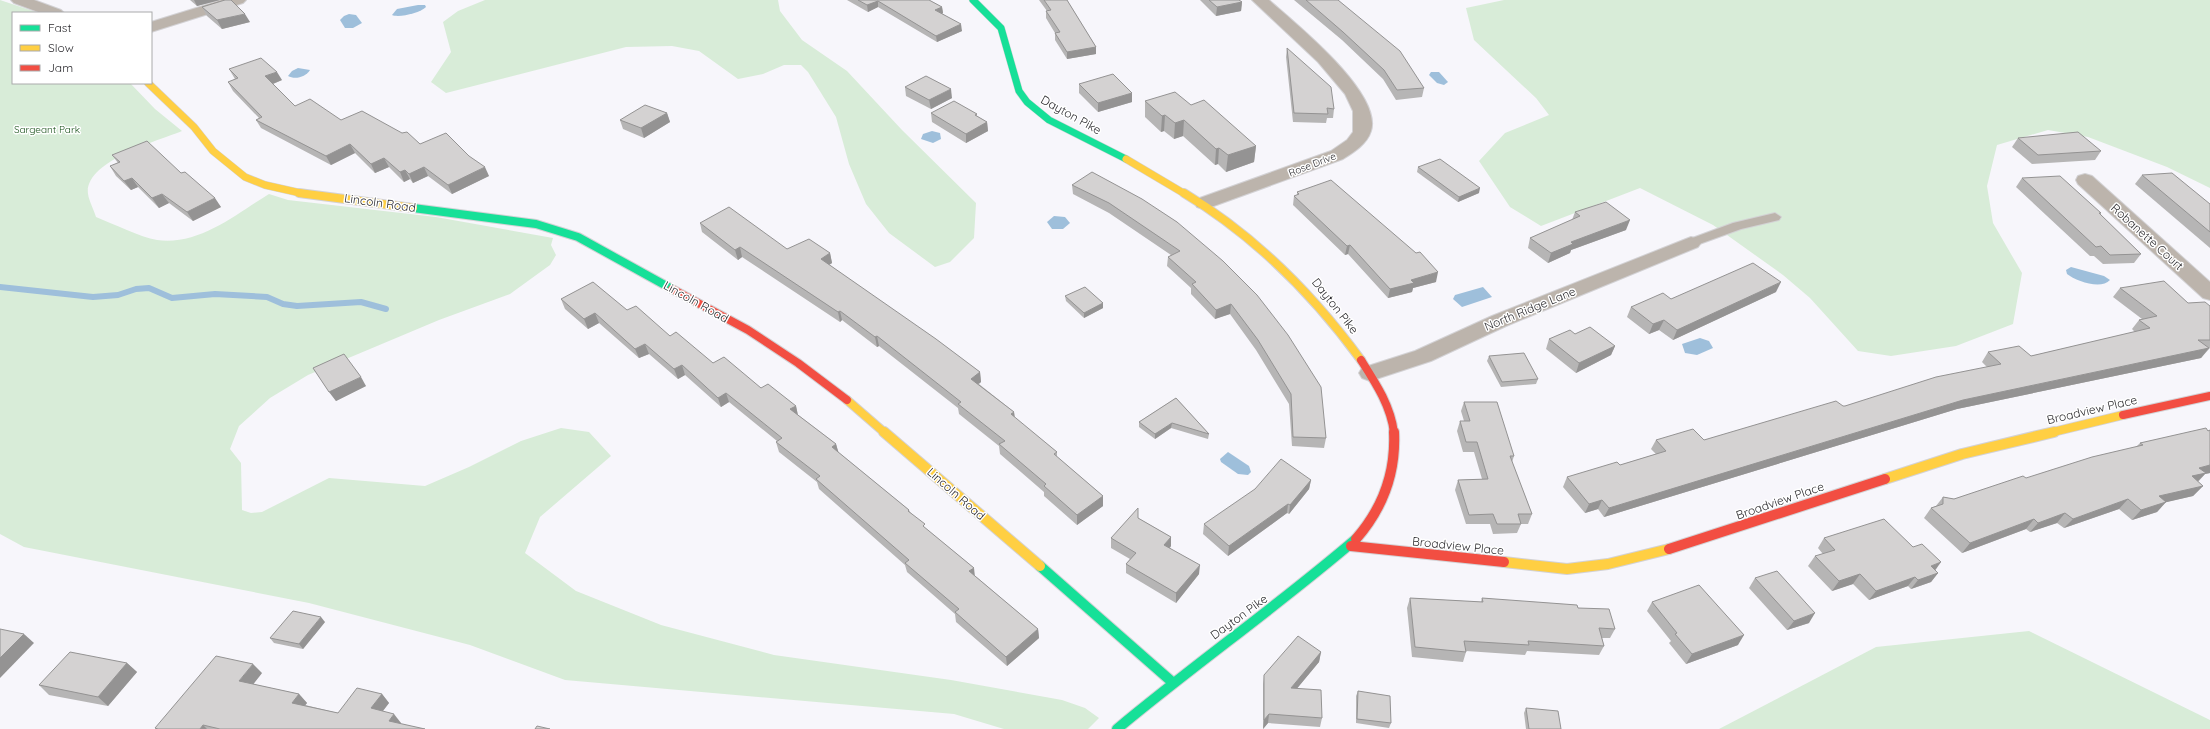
<svg xmlns="http://www.w3.org/2000/svg" width="2210" height="729" viewBox="0 0 2210 729" font-family="Quicksand,sans-serif">
<rect width="100%" height="100%" fill="#f7f6fb"/>
<g fill="#d8ecd8">
<path d="M 0,0 L 39,13 L 13,13 L 13,83 L 130,83 L 155,109 L 182,131 C 158,141 84,161 88,194 C 89,201 94,210 96,217 C 114,224 140,237 157,240 C 199,246 236,214 269,194 L 288,200 L 436,217 L 553,238 L 551,245 L 556,255 L 550,265 L 510,294 L 439,320 L 308,375 L 270,398 L 239,426 L 230,449 L 241,463 L 242,510 L 251,513 L 262,512 L 329,478 L 425,486 L 469,467 L 521,441 L 561,428 L 589,432 L 611,456 L 540,517 L 525,553 L 576,591 L 661,625 L 774,655 L 951,680 L 1062,700 L 1085,708 L 1099,718 L 1088,729 L 1004,729 L 954,714 L 565,680 L 470,645 L 309,603 L 24,547 L 0,534 Z"/>
<path d="M 485,0 L 778,0 L 780,11 L 802,40 L 847,71 L 902,130 L 976,203 L 974,238 L 950,262 L 935,267 L 889,233 L 866,204 L 849,164 L 836,117 L 808,72 L 801,65 L 784,65 L 763,74 L 738,79 L 699,51 L 672,46 L 626,47 L 446,93 L 431,82 L 451,52 L 443,22 L 458,11 Z"/>
<path d="M 1504,0 L 2210,0 L 2210,188 L 2167,167 L 2088,137 L 2048,130 L 1997,145 L 1987,186 L 1993,223 L 2022,273 L 2013,324 L 1956,346 L 1891,356 L 1858,351 L 1810,298 L 1783,275 L 1713,225 L 1640,188 L 1541,226 L 1510,207 L 1479,161 L 1505,133 L 1549,115 L 1536,98 L 1474,40 L 1466,8 Z"/>
<path d="M 2029,631 L 2210,720 L 2210,729 L 1719,729 L 1876,647 Z"/>
</g>
<g fill="#9ebfdb">
<path d="M 418,5 L 425,5 L 426,7 C 420,13 399,18 392,15 L 397,9 Z"/>
<path d="M 349,14 L 356,15 L 362,23 L 353,28 L 345,28 L 340,20 L 344,16 Z"/>
<path d="M 298,68 L 310,70 C 306,77 295,80 288,76 L 292,71 Z"/>
<path d="M 1431,72 L 1439,72 L 1448,82 L 1444,85 L 1437,83 L 1429,75 Z"/>
<path d="M 932,131 L 940,133 L 941,139 L 933,143 L 921,139 L 923,134 Z"/>
<path d="M 1054,216 L 1065,217 L 1070,223 L 1063,229 L 1052,229 L 1047,222 Z"/>
<path d="M 2071,267 L 2104,276 L 2110,280 C 2101,290 2076,281 2067,274 L 2066,270 Z"/>
<path d="M 1483,287 L 1492,297 L 1462,307 L 1453,299 L 1455,295 Z"/>
<path d="M 1700,338 L 1709,341 L 1713,348 L 1697,355 L 1685,353 L 1682,344 Z"/>
<path d="M 1228,452 L 1249,466 L 1251,472 L 1248,475 L 1238,474 L 1221,462 L 1220,459 Z"/>
</g>
<g fill="none" stroke-linecap="round" stroke-linejoin="round">
<path stroke="#9ebfdb" stroke-width="6" d="M 0,287 L 93,297 L 118,295 L 136,289 L 149,288 L 172,298 L 215,294 L 267,297 L 283,304 L 297,306 L 361,302 L 386,309"/>
<defs>
<path id="lane" d="M 1775,213 L 1781,217 L 1779,220 L 1741,229 L 1691,247 L 1685,243 L 1687,240 L 1733,223 Z"/>
<g id="street">
<path d="M 11,0 L 34,0 L 61,10 L 64,13 L 41,13 L 14,3 Z"/>
<path d="M 222,0 L 246,0 L 243,3 L 151,32 L 151,22 Z"/>
<path d="M 1252,0 L 1269,0 C 1295,23 1383,93 1371,131 C 1367,144 1354,152 1343,159 L 1211,207 L 1204,209 L 1197,207 L 1195,203 L 1197,199 L 1331,151 L 1347,140 L 1353,132 L 1353,111 L 1345,94 L 1318,62 Z"/>
<path d="M 2085,174 L 2092,176 L 2210,282 L 2210,300 L 2203,298 L 2078,184 L 2076,180 L 2078,176 Z"/>
<path d="M 1691,237 L 1698,239 L 1701,243 L 1698,247 L 1506,326 L 1431,361 L 1370,381 L 1362,378 L 1359,373 L 1362,368 L 1415,351 L 1492,316 Z"/>
</g>
<path id="fast-far2" d="M 973,0 L 1001,28 L 1019,91 L 1027,102 L 1049,120 L 1126,159"/>
<path id="fast-far1" d="M 413,208 L 536,224 L 578,237 L 672,289"/>
<g id="fast">
<path d="M 1040,566 L 1171,681"/>
<path d="M 1117,729 C 1195,664 1279,605 1356,539"/>
</g>
<g id="slow-far2">
<path d="M 148,83 L 194,127 L 213,151 L 245,177 L 265,185 L 305,194"/>
<path d="M 1126,159 L 1185,194"/>
</g>
<g id="slow-far1">
<path d="M 299,193 L 413,208"/>
<path d="M 1184,193 C 1255,236 1312,293 1361,360"/>
<path d="M 847,400 L 885,433"/>
<path d="M 2049,433 L 2123,415"/>
</g>
<g id="slow">
<path d="M 884,432 L 1040,566"/>
<path d="M 1885,479 L 1962,454 L 2054,432"/>
<path d="M 1504,562 L 1567,569 L 1608,564 L 1669,549"/>
</g>
<g id="jam-far1">
<path d="M 672,289 L 748,330 L 798,363 L 847,400"/>
<path d="M 1361,360 C 1375,382 1391,406 1394,433"/>
<path d="M 2123,415 L 2210,396"/>
</g>
<g id="jam">
<path d="M 1356,539 C 1383,508 1396,473 1394,432"/>
<path d="M 1351,546 L 1504,562"/>
<path d="M 1669,549 L 1885,479"/>
</g>
</defs>
<use href="#lane" stroke="#d3d2d5" stroke-width="2"/>
<use href="#street" stroke="#d3d2d5" stroke-width="2"/>
<use href="#fast-far2" stroke="#d3d2d5" stroke-width="8"/>
<use href="#fast-far1" stroke="#d3d2d5" stroke-width="10"/>
<use href="#fast" stroke="#d3d2d5" stroke-width="12"/>
<use href="#slow-far2" stroke="#d3d2d5" stroke-width="8"/>
<use href="#slow-far1" stroke="#d3d2d5" stroke-width="10"/>
<use href="#slow" stroke="#d3d2d5" stroke-width="12"/>
<use href="#jam-far1" stroke="#d3d2d5" stroke-width="10"/>
<use href="#jam" stroke="#d3d2d5" stroke-width="12"/>
<use href="#lane" fill="#bcb4ac" fill-rule="evenodd"/>
<use href="#street" fill="#bcb4ac" fill-rule="evenodd"/>
<use href="#fast-far2" stroke="#16e098" stroke-width="7"/>
<use href="#fast-far1" stroke="#16e098" stroke-width="8"/>
<use href="#fast" stroke="#16e098" stroke-width="10"/>
<use href="#slow-far2" stroke="#ffcf43" stroke-width="7"/>
<use href="#slow-far1" stroke="#ffcf43" stroke-width="8"/>
<use href="#slow" stroke="#ffcf43" stroke-width="10"/>
<use href="#jam-far1" stroke="#f24e42" stroke-width="8"/>
<use href="#jam" stroke="#f24e42" stroke-width="10"/>
</g>
<g fill="#b6b5b5">
<path d="M 190,0 L 220,0 L 197,6 Z"/>
<path d="M 847,0 L 929,0 L 942,7 L 943,13 L 942,13 L 962,31 L 937,42 L 878,7 L 868,12 Z"/>
<path d="M 1039,0 L 1067,0 L 1096,47 L 1096,54 L 1067,59 L 1055,40 L 1055,33 L 1046,18 L 1046,11 L 1047,11 Z"/>
<path d="M 1200,0 L 1239,0 L 1242,2 L 1241,11 L 1216,16 Z"/>
<path d="M 1294,0 L 1338,0 L 1424,88 L 1422,97 L 1396,100 L 1383,79 L 1342,40 Z"/>
<path d="M 202,7 L 250,22 L 222,29 L 207,16 Z"/>
<path d="M 1287,48 L 1334,109 L 1333,118 L 1327,118 L 1326,123 L 1293,122 L 1286,57 Z"/>
<path d="M 229,69 L 282,80 L 273,84 L 295,106 L 341,120 L 420,144 L 489,176 L 452,194 L 428,176 L 413,183 L 410,179 L 404,182 L 389,167 L 375,173 L 355,153 L 331,165 L 261,128 L 256,120 L 259,118 L 233,91 L 228,82 L 235,79 Z"/>
<path d="M 1079,84 L 1132,93 L 1132,102 L 1098,112 L 1079,93 Z"/>
<path d="M 905,87 L 952,98 L 931,109 L 906,96 Z"/>
<path d="M 1145,101 L 1191,105 L 1256,146 L 1254,162 L 1226,172 L 1218,164 L 1215,165 L 1183,136 L 1174,139 L 1164,131 L 1161,132 L 1145,117 Z"/>
<path d="M 667,113 L 670,122 L 644,138 L 623,129 L 620,120 Z"/>
<path d="M 931,113 L 977,114 L 977,116 L 987,122 L 988,131 L 966,143 L 932,122 Z"/>
<path d="M 2018,138 L 2101,151 L 2095,160 L 2032,164 L 2012,147 Z"/>
<path d="M 112,155 L 181,173 L 221,207 L 193,221 L 169,203 L 159,208 L 138,187 L 131,190 L 116,176 L 110,166 L 118,163 Z"/>
<path d="M 1418,167 L 1479,193 L 1458,202 L 1417,172 Z"/>
<path d="M 2142,175 L 2210,204 L 2210,248 L 2135,184 Z"/>
<path d="M 2022,178 L 2101,213 L 2100,215 L 2141,254 L 2134,263 L 2103,264 L 2094,256 L 2090,256 L 2016,187 Z"/>
<path d="M 1072,185 L 1177,222 L 1326,438 L 1324,448 L 1292,446 L 1289,404 L 1256,350 L 1230,314 L 1215,319 L 1191,294 L 1191,288 L 1167,266 L 1168,257 L 1171,255 L 1109,213 L 1073,194 Z"/>
<path d="M 1297,192 L 1436,282 L 1413,288 L 1412,292 L 1388,298 L 1348,254 L 1345,255 L 1293,205 L 1294,196 L 1297,195 Z"/>
<path d="M 1575,212 L 1626,230 L 1571,250 L 1570,253 L 1548,263 L 1528,248 L 1530,238 L 1572,220 Z"/>
<path d="M 700,223 L 787,249 L 830,253 L 832,263 L 829,265 L 980,372 L 981,382 L 979,384 L 1014,412 L 1015,418 L 1057,452 L 1057,457 L 1103,496 L 1103,506 L 1077,525 L 1044,496 L 1044,492 L 1000,454 L 999,446 L 959,414 L 958,408 L 879,346 L 877,347 L 842,320 L 840,322 L 742,257 L 738,260 L 702,232 Z"/>
<path d="M 2120,288 L 2188,303 L 2210,306 L 2210,348 L 2209,349 L 2201,358 L 1957,409 L 1604,517 L 1598,509 L 1585,513 L 1563,487 L 1567,477 L 1620,465 L 1656,454 L 1651,449 L 1656,440 L 1704,440 L 1845,406 L 1987,367 L 1982,362 L 1988,352 L 2031,356 L 2135,332 L 2132,329 L 2139,320 L 2142,319 L 2113,297 Z"/>
<path d="M 1776,292 L 1673,340 L 1659,330 L 1649,334 L 1627,317 L 1631,307 L 1671,299 Z"/>
<path d="M 1065,296 L 1103,303 L 1103,308 L 1084,318 L 1066,301 Z"/>
<path d="M 561,299 L 627,310 L 670,336 L 713,363 L 796,406 L 798,415 L 836,444 L 838,452 L 909,510 L 910,512 L 925,528 L 974,568 L 974,575 L 1038,629 L 1039,638 L 1007,666 L 956,622 L 955,614 L 907,572 L 905,565 L 819,489 L 817,482 L 779,452 L 776,442 L 777,441 L 729,402 L 721,407 L 685,375 L 678,379 L 649,354 L 639,358 L 599,323 L 588,329 L 565,309 Z"/>
<path d="M 1575,334 L 1615,346 L 1611,355 L 1576,373 L 1546,349 L 1549,339 Z"/>
<path d="M 1489,356 L 1538,379 L 1536,384 L 1501,387 L 1487,361 Z"/>
<path d="M 313,368 L 366,386 L 336,401 Z"/>
<path d="M 1176,398 L 1209,434 L 1208,439 L 1171,428 L 1155,439 L 1139,427 L 1139,422 Z"/>
<path d="M 1464,402 L 1514,456 L 1512,462 L 1532,514 L 1528,524 L 1521,524 L 1517,533 L 1493,534 L 1490,524 L 1466,524 L 1455,490 L 1458,480 L 1482,479 L 1474,452 L 1463,452 L 1457,431 L 1460,421 L 1464,421 L 1461,411 Z"/>
<path d="M 2210,430 L 2210,473 L 2205,474 L 2198,482 L 2203,486 L 2193,496 L 2166,502 L 2157,512 L 2132,520 L 2119,509 L 2064,528 L 2057,523 L 2030,532 L 2026,529 L 1962,553 L 1924,518 L 1931,508 L 1936,506 L 1943,497 L 1954,499 L 2136,447 L 2140,443 Z"/>
<path d="M 1311,480 L 1309,489 L 1289,514 L 1287,513 L 1228,556 L 1203,534 L 1204,524 Z"/>
<path d="M 1138,518 L 1171,537 L 1171,546 L 1170,548 L 1199,574 L 1176,603 L 1126,573 L 1126,564 L 1130,559 L 1111,548 L 1111,538 Z"/>
<path d="M 1824,538 L 1935,570 L 1938,573 L 1931,582 L 1911,589 L 1908,586 L 1869,600 L 1853,584 L 1832,591 L 1808,566 L 1815,556 L 1823,554 L 1818,548 Z"/>
<path d="M 1755,578 L 1809,623 L 1787,630 L 1749,588 Z"/>
<path d="M 1410,598 L 1481,602 L 1482,598 L 1578,608 L 1615,629 L 1610,638 L 1602,638 L 1604,646 L 1599,655 L 1527,651 L 1525,655 L 1466,651 L 1466,652 L 1463,662 L 1412,657 L 1407,608 Z"/>
<path d="M 1652,602 L 1738,645 L 1686,664 L 1669,643 L 1671,641 L 1647,611 Z"/>
<path d="M 325,622 L 303,649 L 274,643 L 270,638 Z"/>
<path d="M 1321,652 L 1319,662 L 1297,688 L 1322,718 L 1320,727 L 1268,723 L 1263,729 L 1263,684 L 1264,675 Z"/>
<path d="M 127,663 L 137,672 L 108,706 L 49,695 L 39,685 Z"/>
<path d="M 262,673 L 253,684 L 299,694 L 307,703 L 305,705 L 338,713 L 382,694 L 389,703 L 383,711 L 401,723 L 401,724 L 425,729 L 155,729 L 155,728 Z"/>
<path d="M 1358,691 L 1391,723 L 1389,728 L 1356,723 L 1356,696 Z"/>
<path d="M 1526,708 L 1561,729 L 1526,729 L 1524,713 Z"/>
</g>
<g fill="#949393">
<path d="M 194,0 L 220,0 L 197,6 Z"/>
<path d="M 878,1 L 878,7 L 868,12 L 867,5 Z"/>
<path d="M 1242,2 L 1241,11 L 1216,16 L 1217,7 Z"/>
<path d="M 942,7 L 943,13 L 936,16 L 935,10 Z"/>
<path d="M 245,14 L 250,22 L 222,29 L 217,20 Z"/>
<path d="M 961,24 L 962,31 L 937,42 L 936,36 Z"/>
<path d="M 1096,47 L 1096,54 L 1067,59 L 1067,52 Z"/>
<path d="M 277,72 L 282,80 L 270,85 L 265,76 Z"/>
<path d="M 951,89 L 952,98 L 931,109 L 929,100 Z"/>
<path d="M 1132,93 L 1132,102 L 1098,112 L 1098,103 Z"/>
<path d="M 667,113 L 670,122 L 644,138 L 641,128 Z"/>
<path d="M 1165,115 L 1164,131 L 1161,132 L 1162,116 Z"/>
<path d="M 1184,120 L 1183,136 L 1174,139 L 1175,123 Z"/>
<path d="M 987,122 L 988,131 L 966,143 L 966,134 Z"/>
<path d="M 350,144 L 355,153 L 331,165 L 326,156 Z"/>
<path d="M 1256,146 L 1254,162 L 1226,172 L 1228,155 Z"/>
<path d="M 1219,148 L 1218,164 L 1215,165 L 1216,149 Z"/>
<path d="M 384,158 L 389,167 L 375,173 L 371,164 Z"/>
<path d="M 424,167 L 428,176 L 413,183 L 409,174 Z"/>
<path d="M 485,167 L 489,176 L 452,194 L 448,185 Z"/>
<path d="M 405,170 L 410,179 L 404,182 L 400,172 Z"/>
<path d="M 132,178 L 138,187 L 131,190 L 124,181 Z"/>
<path d="M 1480,188 L 1479,193 L 1458,202 L 1459,197 Z"/>
<path d="M 162,194 L 169,203 L 159,208 L 152,198 Z"/>
<path d="M 215,198 L 221,207 L 193,221 L 187,212 Z"/>
<path d="M 1630,220 L 1626,230 L 1571,250 L 1570,253 L 1548,263 L 1551,253 L 1571,242 Z"/>
<path d="M 1350,245 L 1348,254 L 1345,255 L 1347,246 Z"/>
<path d="M 740,247 L 742,257 L 738,260 L 735,250 Z"/>
<path d="M 830,253 L 832,263 L 823,269 L 821,259 Z"/>
<path d="M 1438,272 L 1436,282 L 1413,288 L 1412,292 L 1388,298 L 1390,289 L 1411,280 Z"/>
<path d="M 1781,282 L 1776,292 L 1673,340 L 1677,330 Z"/>
<path d="M 1103,303 L 1103,308 L 1084,318 L 1084,313 Z"/>
<path d="M 1231,304 L 1230,314 L 1215,319 L 1216,310 Z"/>
<path d="M 840,311 L 842,320 L 840,322 L 838,312 Z"/>
<path d="M 595,313 L 599,323 L 588,329 L 584,319 Z"/>
<path d="M 1664,320 L 1659,330 L 1649,334 L 1653,324 Z"/>
<path d="M 877,336 L 879,346 L 877,347 L 875,337 Z"/>
<path d="M 645,344 L 649,354 L 639,358 L 635,349 Z"/>
<path d="M 1615,346 L 1611,355 L 1576,373 L 1579,363 Z"/>
<path d="M 2209,348 L 2201,358 L 1957,409 L 1604,517 L 1609,508 L 1963,400 Z"/>
<path d="M 682,365 L 685,375 L 678,379 L 674,369 Z"/>
<path d="M 980,372 L 981,382 L 972,388 L 971,379 Z"/>
<path d="M 361,377 L 366,386 L 336,401 L 329,392 Z"/>
<path d="M 726,393 L 729,402 L 721,407 L 718,398 Z"/>
<path d="M 796,406 L 798,416 L 790,409 Z"/>
<path d="M 1014,412 L 1015,421 L 1011,414 Z"/>
<path d="M 1172,423 L 1171,428 L 1155,439 L 1155,434 Z"/>
<path d="M 836,444 L 839,454 L 832,447 Z"/>
<path d="M 2210,465 L 2210,473 L 2205,474 L 2196,483 L 2182,486 L 2199,468 Z"/>
<path d="M 1311,480 L 1309,489 L 1289,514 L 1290,505 Z"/>
<path d="M 2203,486 L 2193,496 L 2150,506 L 2159,496 Z"/>
<path d="M 1103,496 L 1103,506 L 1077,525 L 1077,515 Z"/>
<path d="M 2128,499 L 2119,509 L 2064,528 L 2073,519 Z"/>
<path d="M 1602,500 L 1598,509 L 1585,513 L 1589,504 Z"/>
<path d="M 2166,502 L 2157,512 L 2132,520 L 2141,510 Z"/>
<path d="M 1288,504 L 1287,513 L 1228,556 L 1229,546 Z"/>
<path d="M 2065,513 L 2057,523 L 2030,532 L 2038,523 Z"/>
<path d="M 2034,519 L 2026,529 L 1962,553 L 1970,543 Z"/>
<path d="M 1171,537 L 1171,546 L 1164,554 L 1164,545 Z"/>
<path d="M 1941,562 L 1934,572 L 1931,566 Z"/>
<path d="M 1200,565 L 1199,574 L 1176,603 L 1176,593 Z"/>
<path d="M 974,568 L 975,577 L 969,571 Z"/>
<path d="M 1938,573 L 1931,582 L 1911,589 L 1918,580 Z"/>
<path d="M 1860,574 L 1853,584 L 1832,591 L 1839,581 Z"/>
<path d="M 1915,577 L 1908,586 L 1869,600 L 1876,591 Z"/>
<path d="M 1815,613 L 1809,623 L 1787,630 L 1794,621 Z"/>
<path d="M 321,617 L 325,622 L 303,649 L 299,644 Z"/>
<path d="M 1038,629 L 1039,638 L 1007,666 L 1006,657 Z"/>
<path d="M 24,634 L 34,643 L 0,678 L 0,658 Z"/>
<path d="M 1744,635 L 1738,645 L 1686,664 L 1692,654 Z"/>
<path d="M 1321,652 L 1319,662 L 1290,697 L 1291,688 Z"/>
<path d="M 127,663 L 137,672 L 108,706 L 98,697 Z"/>
<path d="M 253,664 L 262,673 L 248,691 L 239,681 Z"/>
<path d="M 299,694 L 307,703 L 300,712 L 292,703 Z"/>
<path d="M 382,694 L 389,703 L 378,717 L 371,708 Z"/>
<path d="M 394,714 L 401,723 L 397,729 L 389,721 Z"/>
<path d="M 1269,714 L 1268,723 L 1263,729 L 1264,720 Z"/>
<path d="M 203,725 L 207,729 L 200,729 Z"/>
</g>
<g fill="#d4d2d2" stroke="#949393">
<path d="M 225,0 L 231,0 L 245,14 L 217,20 L 202,7 Z"/>
<path d="M 858,0 L 929,0 L 942,7 L 935,10 L 961,24 L 936,36 L 878,1 L 867,5 Z"/>
<path d="M 1044,0 L 1067,0 L 1096,47 L 1067,52 L 1055,33 L 1060,32 L 1046,11 L 1051,10 Z"/>
<path d="M 1209,0 L 1239,0 L 1242,2 L 1217,7 Z"/>
<path d="M 1306,0 L 1338,0 L 1400,51 L 1424,88 L 1397,90 L 1384,70 L 1343,32 Z"/>
<path d="M 1287,48 L 1331,87 L 1334,109 L 1327,108 L 1328,114 L 1294,113 Z"/>
<path d="M 261,58 L 277,72 L 265,76 L 295,106 L 310,99 L 341,120 L 362,111 L 402,133 L 407,132 L 420,144 L 446,133 L 469,156 L 485,167 L 448,185 L 424,167 L 409,174 L 405,170 L 400,172 L 384,158 L 371,164 L 350,144 L 326,156 L 256,120 L 262,117 L 228,82 L 238,78 L 229,69 Z"/>
<path d="M 1113,74 L 1132,93 L 1098,103 L 1079,84 Z"/>
<path d="M 926,76 L 951,89 L 929,100 L 905,87 Z"/>
<path d="M 1175,92 L 1191,105 L 1204,100 L 1256,146 L 1228,155 L 1219,148 L 1216,149 L 1184,120 L 1175,123 L 1165,115 L 1162,116 L 1145,101 Z"/>
<path d="M 954,101 L 977,114 L 975,115 L 987,122 L 966,134 L 931,113 Z"/>
<path d="M 645,105 L 667,113 L 641,128 L 620,120 Z"/>
<path d="M 2078,132 L 2101,151 L 2038,155 L 2018,138 Z"/>
<path d="M 147,141 L 181,173 L 185,172 L 215,198 L 187,212 L 162,194 L 152,198 L 132,178 L 124,181 L 110,166 L 120,162 L 112,155 Z"/>
<path d="M 1440,159 L 1480,188 L 1459,197 L 1418,167 Z"/>
<path d="M 1092,172 L 1142,199 L 1177,222 L 1223,261 L 1257,295 L 1288,335 L 1321,387 L 1326,438 L 1293,437 L 1291,394 L 1258,340 L 1231,304 L 1216,310 L 1192,284 L 1196,282 L 1168,257 L 1180,251 L 1109,203 L 1072,185 Z"/>
<path d="M 2172,173 L 2210,204 L 2210,232 L 2142,175 Z"/>
<path d="M 2060,176 L 2101,213 L 2099,213 L 2141,254 L 2110,255 L 2101,246 L 2096,247 L 2022,178 Z"/>
<path d="M 1331,180 L 1416,253 L 1420,252 L 1438,272 L 1411,280 L 1414,283 L 1390,289 L 1350,245 L 1347,246 L 1294,196 L 1299,194 L 1297,192 Z"/>
<path d="M 1606,202 L 1630,220 L 1571,242 L 1573,244 L 1551,253 L 1530,238 L 1580,216 L 1575,212 Z"/>
<path d="M 729,207 L 787,249 L 809,239 L 830,253 L 821,259 L 936,339 L 980,372 L 971,379 L 1014,412 L 1011,414 L 1057,452 L 1054,454 L 1103,496 L 1077,515 L 1044,486 L 1046,484 L 999,444 L 1005,441 L 958,404 L 961,402 L 877,336 L 875,337 L 840,311 L 838,312 L 740,247 L 735,250 L 700,223 Z"/>
<path d="M 1753,263 L 1781,282 L 1677,330 L 1664,320 L 1653,324 L 1631,307 L 1663,293 L 1671,299 Z"/>
<path d="M 2164,281 L 2188,303 L 2205,302 L 2210,306 L 2210,340 L 2198,340 L 2209,348 L 1963,400 L 1609,508 L 1602,500 L 1589,504 L 1567,477 L 1617,462 L 1620,465 L 1666,451 L 1656,440 L 1693,429 L 1704,440 L 1836,401 L 1843,406 L 1845,406 L 1936,377 L 2001,364 L 1988,352 L 2019,346 L 2031,356 L 2150,328 L 2139,320 L 2157,316 L 2120,288 Z"/>
<path d="M 593,282 L 627,310 L 636,306 L 670,336 L 676,332 L 713,363 L 724,357 L 761,388 L 768,384 L 796,406 L 790,409 L 836,444 L 832,447 L 909,510 L 908,511 L 925,524 L 923,526 L 974,568 L 969,571 L 1038,629 L 1006,657 L 955,612 L 959,609 L 905,563 L 909,560 L 816,479 L 820,476 L 776,442 L 782,438 L 726,393 L 718,398 L 682,365 L 674,369 L 645,344 L 635,349 L 595,313 L 584,319 L 561,299 Z"/>
<path d="M 1085,287 L 1103,303 L 1084,313 L 1065,296 Z"/>
<path d="M 1590,327 L 1615,346 L 1579,363 L 1549,339 L 1570,330 L 1575,334 Z"/>
<path d="M 1524,353 L 1538,379 L 1502,382 L 1489,356 Z"/>
<path d="M 344,354 L 361,377 L 329,392 L 313,368 Z"/>
<path d="M 1176,398 L 1209,434 L 1172,423 L 1155,434 L 1139,422 Z"/>
<path d="M 1464,402 L 1497,402 L 1514,456 L 1510,456 L 1532,514 L 1518,514 L 1521,524 L 1497,524 L 1493,514 L 1469,515 L 1458,480 L 1488,479 L 1477,442 L 1466,442 L 1460,421 L 1470,421 Z"/>
<path d="M 2206,428 L 2208,431 L 2210,430 L 2210,465 L 2199,468 L 2206,473 L 2192,476 L 2203,486 L 2159,496 L 2166,502 L 2141,510 L 2128,499 L 2073,519 L 2065,513 L 2038,523 L 2034,519 L 1970,543 L 1931,508 L 1943,504 L 1943,497 L 1954,499 L 2023,476 L 2026,478 L 2092,457 L 2143,445 L 2140,443 Z"/>
<path d="M 1281,459 L 1311,480 L 1290,505 L 1288,504 L 1229,546 L 1204,524 L 1255,489 Z"/>
<path d="M 1138,508 L 1138,518 L 1171,537 L 1164,545 L 1200,565 L 1176,593 L 1126,564 L 1136,553 L 1111,538 Z"/>
<path d="M 1884,519 L 1913,547 L 1922,544 L 1941,562 L 1931,566 L 1938,573 L 1918,580 L 1915,577 L 1876,591 L 1860,574 L 1839,581 L 1815,556 L 1835,550 L 1824,538 Z"/>
<path d="M 1777,571 L 1815,613 L 1794,621 L 1755,578 Z"/>
<path d="M 1699,585 L 1744,635 L 1692,654 L 1675,634 L 1677,633 L 1652,602 Z"/>
<path d="M 1410,598 L 1483,602 L 1482,598 L 1577,605 L 1578,608 L 1609,609 L 1615,629 L 1599,628 L 1604,646 L 1528,641 L 1529,645 L 1464,641 L 1466,652 L 1415,647 Z"/>
<path d="M 293,611 L 321,617 L 299,644 L 270,638 Z"/>
<path d="M 0,629 L 24,634 L 0,658 Z"/>
<path d="M 1298,636 L 1321,652 L 1291,688 L 1321,690 L 1322,718 L 1269,714 L 1264,720 L 1264,675 Z"/>
<path d="M 70,652 L 127,663 L 98,697 L 39,685 Z"/>
<path d="M 216,656 L 253,664 L 239,681 L 299,694 L 292,703 L 338,713 L 357,688 L 382,694 L 371,708 L 394,714 L 389,721 L 425,729 L 220,729 L 203,725 L 200,729 L 158,729 L 155,728 Z"/>
<path d="M 1358,691 L 1390,696 L 1391,723 L 1357,719 Z"/>
<path d="M 1526,708 L 1558,711 L 1561,729 L 1529,729 Z"/>
<path d="M 537,726 L 550,729 L 535,729 Z"/>
</g>
<g text-anchor="middle" stroke-width="3" stroke-linejoin="round" paint-order="stroke">
<g font-size="10" fill="#154e16" stroke="#fff">
<text x="47" y="133">Sargeant Park</text>
</g>
<g font-size="10" fill="#2b2a2e" stroke="#fff">
<text transform="translate(1312 164) rotate(-21)" y="4">Rose Drive</text>
</g>
<g font-size="12" fill="#2b2a2e" stroke="#fff">
<text transform="translate(1071 115) rotate(29)" y="4">Dayton Pike</text>
<text transform="translate(380 203) rotate(8)" y="4">Lincoln Road</text>
<text transform="translate(2147 237) rotate(42)" y="4">Robanette Court</text>
<text transform="translate(696 302) rotate(29)" y="4">Lincoln Road</text>
<text transform="translate(1335 306) rotate(52)" y="4">Dayton Pike</text>
<text transform="translate(1530 309) rotate(-22)" y="4">North Ridge Lane</text>
<text transform="translate(2092 410) rotate(-13)" y="4">Broadview Place</text>
<text transform="translate(956 494) rotate(41)" y="4">Lincoln Road</text>
<text transform="translate(1780 501) rotate(-19)" y="4">Broadview Place</text>
<text transform="translate(1458 546) rotate(6)" y="4">Broadview Place</text>
<text transform="translate(1239 617) rotate(-36)" y="4">Dayton Pike</text>
</g>
</g>
<rect x="12" y="12" width="140" height="72" fill="#ffffff" stroke="#aaaaab"/>
<rect x="20" y="25" width="20" height="6" fill="#16e098" stroke="#aaaaab"/>
<text x="48" y="32" font-size="12" fill="#2b2a2e">Fast</text>
<rect x="20" y="45" width="20" height="6" fill="#ffcf43" stroke="#aaaaab"/>
<text x="48" y="52" font-size="12" fill="#2b2a2e">Slow</text>
<rect x="20" y="65" width="20" height="6" fill="#f24e42" stroke="#aaaaab"/>
<text x="48" y="72" font-size="12" fill="#2b2a2e">Jam</text>
</svg>
